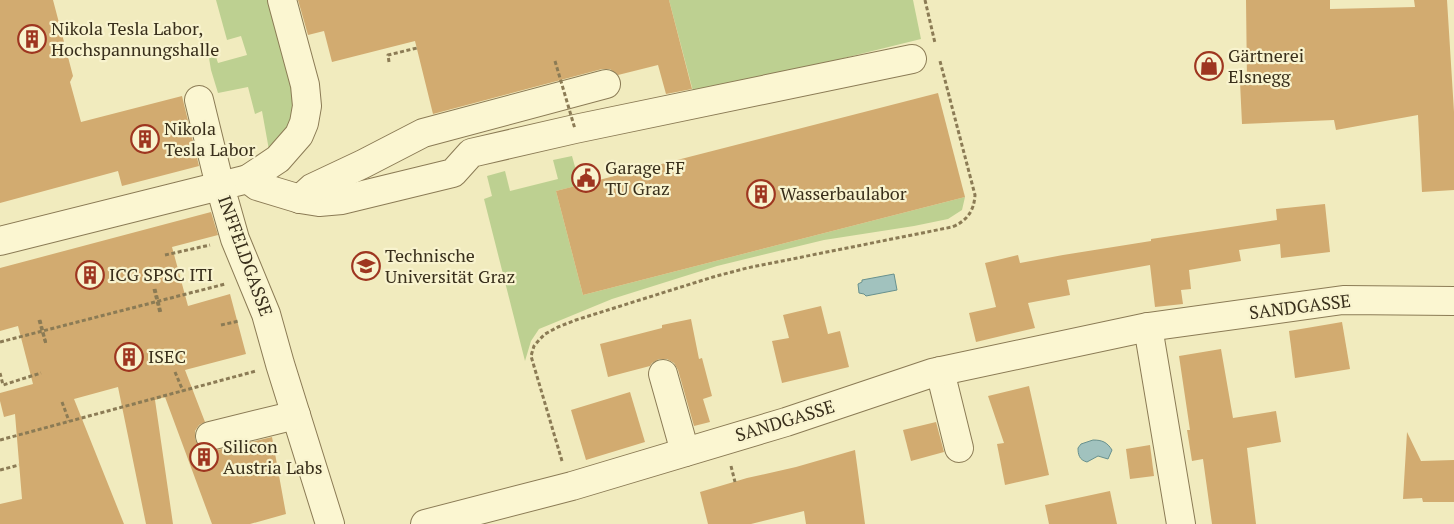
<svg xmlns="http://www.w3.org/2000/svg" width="1454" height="524" viewBox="0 0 1454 524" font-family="'PT Serif',serif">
<rect width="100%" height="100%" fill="#f1ebbe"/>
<g fill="#bdd091">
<path d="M 216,0 L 274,0 L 298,90 L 295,123 L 269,150 L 262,111 L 255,114 L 248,87 L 218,93 L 211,70 L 209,58 L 216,57 L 218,63 L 247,55 L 241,36 L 227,40 Z"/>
<path d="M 669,0 L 913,0 L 921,39 L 694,95 Z"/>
<path d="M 572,156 L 580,185 L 556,191 L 583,295 L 965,197 L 962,210 L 948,219 L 914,226 L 824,240 L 717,266 L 612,299 L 539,329 L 531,341 L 525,361 L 484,199 L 492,196 L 487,176 L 505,171 L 510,191 L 558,179 L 553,160 Z"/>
</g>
<g fill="#a1c2be" stroke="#68918e">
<path d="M 894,274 L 897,290 L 866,296 L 864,294 L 859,293 L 858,284 L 862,282 L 862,280 Z"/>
<path d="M 1093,440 C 1102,440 1107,442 1112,450 L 1108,459 L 1098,456 L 1087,462 C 1079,460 1078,454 1078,448 L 1081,444 Z"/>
</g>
<g fill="#d2ab70">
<path d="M 0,0 L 53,0 L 73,76 L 70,82 L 81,122 L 182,96 L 199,166 L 122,186 L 118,171 L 0,203 Z"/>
<path d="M 298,0 L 669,0 L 692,89 L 666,94 L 658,65 L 618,75 L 610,69 L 602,69 L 433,114 L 415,41 L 332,62 L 324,31 L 308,35 Z"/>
<path d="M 1246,0 L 1330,0 L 1330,9 L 1415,7 L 1414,0 L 1447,0 L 1454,112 L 1454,190 L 1422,192 L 1418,115 L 1336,130 L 1334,120 L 1242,124 L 1240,82 L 1247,82 Z"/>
<path d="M 938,93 L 965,197 L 583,295 L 556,191 Z"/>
<path d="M 1325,204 L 1330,252 L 1281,258 L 1280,244 L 1239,250 L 1241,261 L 1189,270 L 1191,289 L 1181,290 L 1183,304 L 1155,307 L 1150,265 L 1067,280 L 1070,295 L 1028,303 L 1035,328 L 976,342 L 969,313 L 996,307 L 985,263 L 1018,255 L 1020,263 L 1063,255 L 1151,241 L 1151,239 L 1277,220 L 1276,209 Z"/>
<path d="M 211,212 L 218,235 L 172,247 L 188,306 L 230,294 L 246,354 L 185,370 L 205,422 L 199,425 L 195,431 L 195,439 L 199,447 L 206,451 L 213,451 L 272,437 L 286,514 L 250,524 L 212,524 L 165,397 L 155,400 L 173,524 L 146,524 L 118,387 L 74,399 L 124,524 L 0,524 L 0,504 L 22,499 L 15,414 L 4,417 L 0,401 L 0,393 L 33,384 L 18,326 L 0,331 L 0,268 Z"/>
<path d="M 821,306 L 828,334 L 840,331 L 849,367 L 782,383 L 772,341 L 789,338 L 783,315 Z"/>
<path d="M 691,319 L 699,359 L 702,358 L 712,396 L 703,399 L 710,422 L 694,426 L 678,370 L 674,363 L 667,359 L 659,359 L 652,363 L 650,366 L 608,377 L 600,344 L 662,328 L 662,325 Z"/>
<path d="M 1342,322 L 1350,369 L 1295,378 L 1289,331 Z"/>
<path d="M 1221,349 L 1233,418 L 1276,411 L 1281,442 L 1247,448 L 1256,524 L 1212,524 L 1203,459 L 1192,461 L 1187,430 L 1190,430 L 1179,356 Z"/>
<path d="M 1029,386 L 1049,475 L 1005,485 L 997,444 L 1004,443 L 988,396 Z"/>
<path d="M 630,392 L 645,442 L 586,460 L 571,410 Z"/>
<path d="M 936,422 L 944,452 L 911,461 L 903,430 Z"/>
<path d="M 1407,432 L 1421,461 L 1454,460 L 1454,502 L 1423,502 L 1422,498 L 1403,499 Z"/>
<path d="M 1150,445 L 1154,476 L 1130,479 L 1126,449 Z"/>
<path d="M 855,450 L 865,524 L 806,524 L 804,511 L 751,524 L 708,524 L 700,492 L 747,478 L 796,467 Z"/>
<path d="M 1110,491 L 1117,524 L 1049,524 L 1045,505 Z"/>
</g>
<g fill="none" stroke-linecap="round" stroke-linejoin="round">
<defs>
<g id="minor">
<path d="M 282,0 L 305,85 L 307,106 L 304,123 L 299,135 L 278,159 L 248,179 L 220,186 L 235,239 L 266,314 L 280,364 L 330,524"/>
<path d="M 248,179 L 257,186 L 300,199 L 319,202 L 342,200 L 453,173 L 471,153 L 575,129 L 912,59"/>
<path d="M 300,199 L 312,188 L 363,164 L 423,133 L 606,84"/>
<path d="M 0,241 L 220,186 L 199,100"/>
<path d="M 1148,327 L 1181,524"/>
<path d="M 940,371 L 959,448"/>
<path d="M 663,374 L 685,452"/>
<path d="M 210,436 L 296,415"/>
<path d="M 425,524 L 572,486 L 786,422 L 932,373 L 1148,327 L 1343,300 L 1454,301"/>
</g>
</defs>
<use href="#minor" stroke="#8b7b55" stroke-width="30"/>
<g stroke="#8b7b55" stroke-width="3" stroke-dasharray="4 2.5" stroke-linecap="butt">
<path d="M 925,0 L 935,43"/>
<path d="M 389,62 L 388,55 L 417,48"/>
<path d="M 165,255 L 210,245"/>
<path d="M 154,289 L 160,313"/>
<path d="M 39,320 L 46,344"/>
<path d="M 221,325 L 239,321"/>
<path d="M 0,342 L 225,284"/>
<path d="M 175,372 L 183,391"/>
<path d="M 0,373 L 3,385 L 41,373"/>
<path d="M 62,402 L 69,421"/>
<path d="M 0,440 L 256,371"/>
<path d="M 562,461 L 531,356 L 534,346 L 539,340 L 545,334 L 558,327 L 576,320 L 713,277 L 747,268 L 952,227 C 967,221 974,211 975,195 L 940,61"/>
<path d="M 731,466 L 735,482"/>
<path d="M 0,470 L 19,465"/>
</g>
<use href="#minor" stroke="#fbf6d1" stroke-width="28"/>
<g stroke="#8b7b55" stroke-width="3" stroke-dasharray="4 2.5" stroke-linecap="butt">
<path d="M 555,61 L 575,129"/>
<path d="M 155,289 L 161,313"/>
<path d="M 40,320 L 46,344"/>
</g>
</g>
<defs>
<symbol id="building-ring" viewBox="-11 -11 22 22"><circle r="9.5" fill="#f8f3ce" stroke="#9e3620" stroke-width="1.5"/><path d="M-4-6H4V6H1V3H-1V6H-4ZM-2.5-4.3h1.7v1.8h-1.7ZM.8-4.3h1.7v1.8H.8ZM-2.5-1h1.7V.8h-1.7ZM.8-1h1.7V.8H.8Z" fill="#9e3620"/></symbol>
<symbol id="shop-ring" viewBox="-11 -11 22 22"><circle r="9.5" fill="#f8f3ce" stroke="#9e3620" stroke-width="1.5"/><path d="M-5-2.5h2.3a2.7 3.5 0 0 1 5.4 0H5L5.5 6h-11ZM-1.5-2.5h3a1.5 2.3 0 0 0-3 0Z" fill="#9e3620"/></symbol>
<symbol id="civic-ring" viewBox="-11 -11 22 22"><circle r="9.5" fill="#f8f3ce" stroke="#9e3620" stroke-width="1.5"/><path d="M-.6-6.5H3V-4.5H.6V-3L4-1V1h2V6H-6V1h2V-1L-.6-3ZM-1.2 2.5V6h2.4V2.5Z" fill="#9e3620"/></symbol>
<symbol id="university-ring" viewBox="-11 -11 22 22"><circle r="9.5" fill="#f8f3ce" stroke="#9e3620" stroke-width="1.5"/><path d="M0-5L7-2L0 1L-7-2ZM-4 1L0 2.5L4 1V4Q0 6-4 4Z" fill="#9e3620"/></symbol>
</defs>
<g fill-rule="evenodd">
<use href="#building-ring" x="16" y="23" width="32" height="32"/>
<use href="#shop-ring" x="1193" y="50" width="32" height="32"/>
<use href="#building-ring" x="129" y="123" width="32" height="32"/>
<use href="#civic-ring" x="570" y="162" width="32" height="32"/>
<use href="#building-ring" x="745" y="178" width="32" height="32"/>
<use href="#university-ring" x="350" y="250" width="32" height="32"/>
<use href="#building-ring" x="74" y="259" width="32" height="32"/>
<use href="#building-ring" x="113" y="341" width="32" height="32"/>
<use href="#building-ring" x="188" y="441" width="32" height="32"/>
</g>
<g text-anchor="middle" stroke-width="4.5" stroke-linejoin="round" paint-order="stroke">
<g font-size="18" fill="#392f1b" stroke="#f8f3ce" text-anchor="start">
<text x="51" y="35">Nikola Tesla Labor,<tspan x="51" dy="21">Hochspannungshalle</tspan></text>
<text x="1228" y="62">Gärtnerei<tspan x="1228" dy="21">Elsnegg</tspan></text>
<text x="164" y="135">Nikola<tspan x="164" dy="21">Tesla Labor</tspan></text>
<text x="605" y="174">Garage FF<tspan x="605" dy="21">TU Graz</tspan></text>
<text x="780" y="200">Wasserbaulabor</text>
<text x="385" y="262">Technische<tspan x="385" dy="21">Universität Graz</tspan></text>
<text x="109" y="281">ICG SPSC ITI</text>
<text x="148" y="363">ISEC</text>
<text x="223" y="453">Silicon<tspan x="223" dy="21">Austria Labs</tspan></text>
</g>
<g font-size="18" fill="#392f1b" stroke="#f8f3ce">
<text transform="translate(245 256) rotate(70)" y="6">INFFELDGASSE</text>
<text transform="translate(1300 307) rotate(-7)" y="6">SANDGASSE</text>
<text transform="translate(785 421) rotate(-17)" y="6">SANDGASSE</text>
</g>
</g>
</svg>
